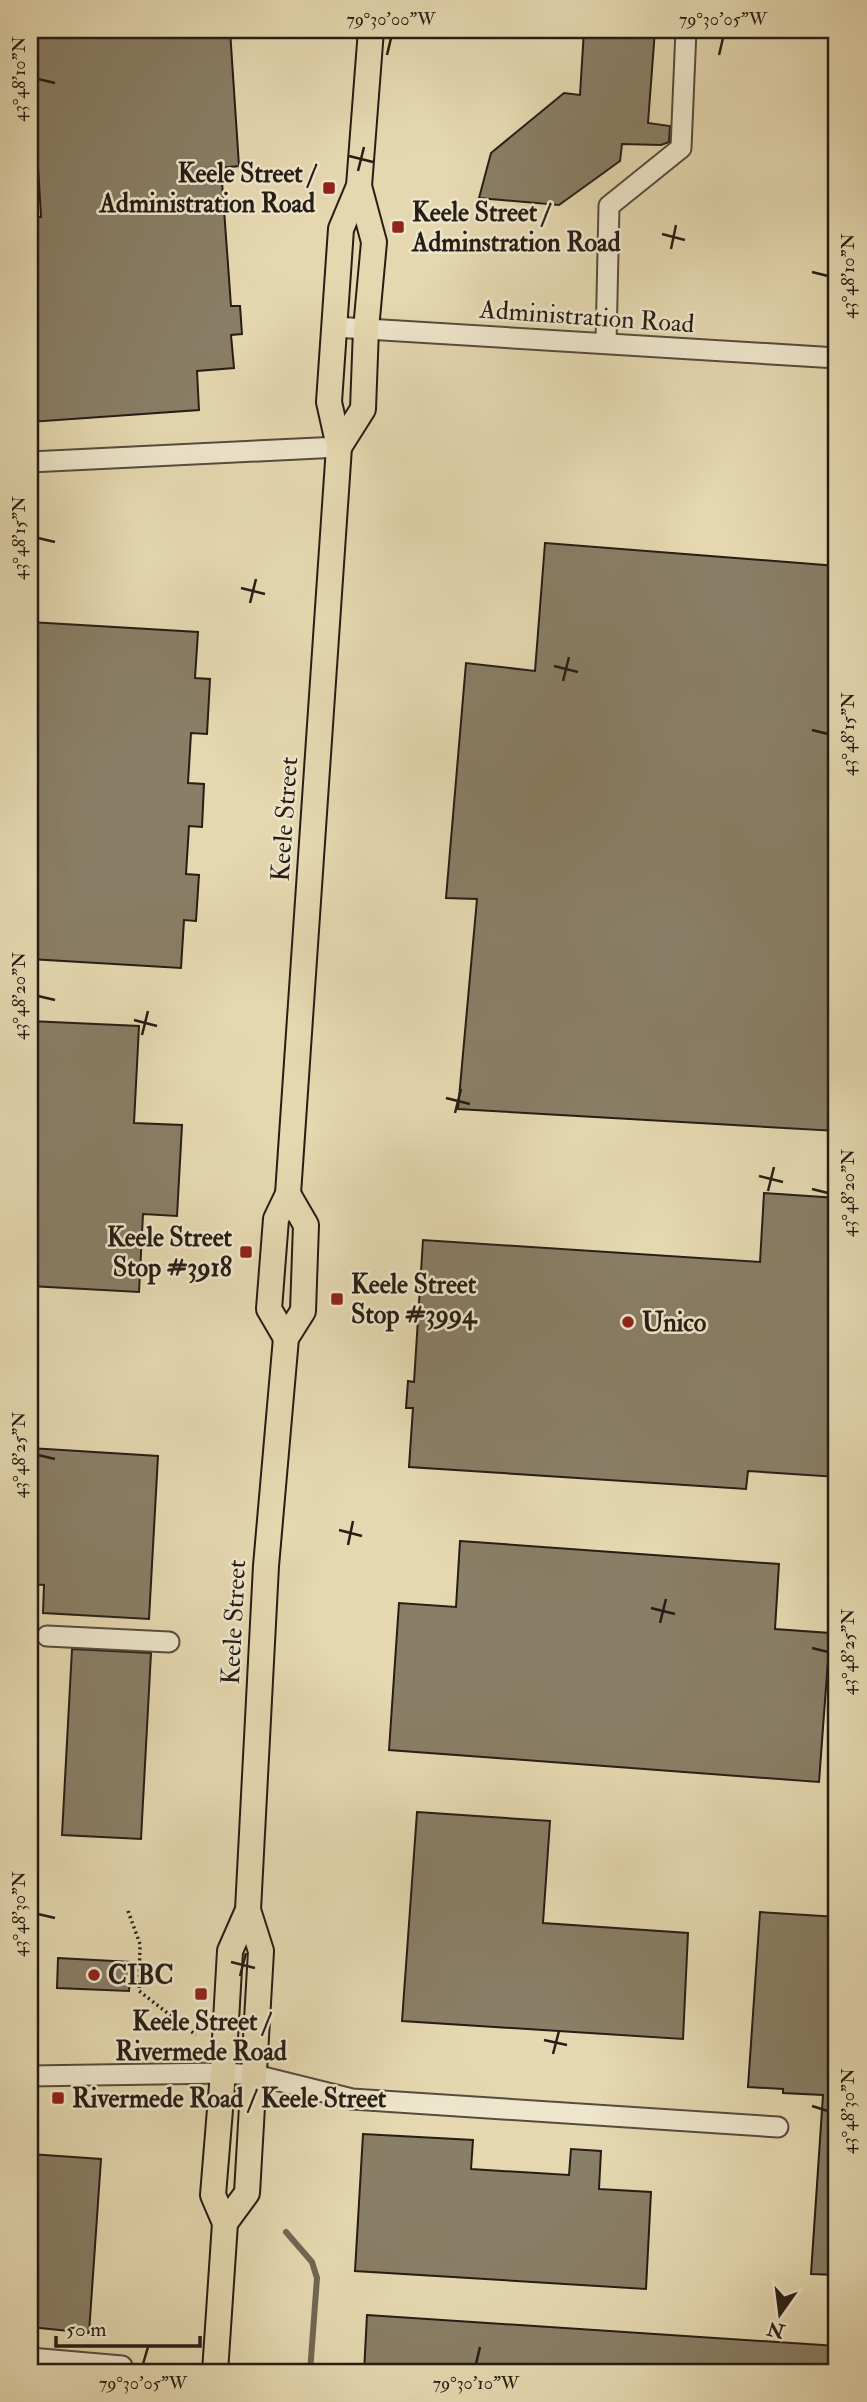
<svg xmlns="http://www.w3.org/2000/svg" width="867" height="2402" viewBox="0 0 867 2402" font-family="'IM FELL Double Pica',serif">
<rect width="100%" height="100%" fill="#e5d8b0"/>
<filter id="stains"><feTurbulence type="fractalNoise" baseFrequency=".00286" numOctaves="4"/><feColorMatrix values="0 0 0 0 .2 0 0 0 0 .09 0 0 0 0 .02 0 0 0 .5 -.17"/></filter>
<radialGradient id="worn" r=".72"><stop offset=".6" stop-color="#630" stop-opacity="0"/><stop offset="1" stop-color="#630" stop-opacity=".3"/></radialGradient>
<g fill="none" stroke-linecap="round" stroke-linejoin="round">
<g stroke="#726752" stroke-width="6">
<path d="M 837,30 L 837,70"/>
<path d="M 286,2232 L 312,2262 L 317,2278 L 310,2372"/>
</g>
</g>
<g fill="#897e66" stroke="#261d15" stroke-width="2">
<path d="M 30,30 L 230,30 L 239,166 L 221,168 L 231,306 L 240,306 L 242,334 L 231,335 L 234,368 L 197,371 L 199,410 L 30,422 L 30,217 L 41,217 Z"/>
<path d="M 584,30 L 655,30 L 648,123 L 670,126 L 669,142 L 661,145 L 622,144 L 620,161 L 559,205 L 479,198 L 491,153 L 564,93 L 580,95 Z"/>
<path d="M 545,543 L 837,566 L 837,1131 L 458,1109 L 477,899 L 446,898 L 466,663 L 535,671 Z"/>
<path d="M 30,622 L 198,632 L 195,678 L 210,679 L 207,734 L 191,733 L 188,783 L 204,784 L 202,827 L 189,826 L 186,874 L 199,875 L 196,921 L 184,920 L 181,968 L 30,959 Z"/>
<path d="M 30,1021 L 139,1026 L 134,1123 L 182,1125 L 177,1216 L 143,1214 L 139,1292 L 30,1286 Z"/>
<path d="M 764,1193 L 837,1198 L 837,1477 L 748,1471 L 746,1489 L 409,1467 L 413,1408 L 406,1408 L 408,1381 L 414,1382 L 423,1240 L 760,1262 Z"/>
<path d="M 30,1448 L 158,1456 L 149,1619 L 43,1613 L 44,1585 L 30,1584 Z"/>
<path d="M 460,1541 L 779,1564 L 775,1629 L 830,1633 L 819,1782 L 389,1750 L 399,1603 L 456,1607 Z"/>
<path d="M 72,1649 L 151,1653 L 141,1839 L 62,1835 Z"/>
<path d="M 417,1812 L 550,1821 L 543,1923 L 688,1933 L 683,2039 L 402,2021 Z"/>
<path d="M 760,1912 L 837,1917 L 837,2275 L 811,2274 L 823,2095 L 783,2093 L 783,2089 L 748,2087 Z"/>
<path d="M 58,1958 L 131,1962 L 129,1991 L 57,1988 Z"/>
<path d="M 363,2134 L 473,2140 L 471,2169 L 569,2175 L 571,2149 L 601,2151 L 599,2189 L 651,2192 L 646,2289 L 355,2271 Z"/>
<path d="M 30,2154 L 101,2159 L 89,2333 L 30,2327 Z"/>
<path d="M 367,2315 L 837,2346 L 837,2372 L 364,2372 Z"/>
</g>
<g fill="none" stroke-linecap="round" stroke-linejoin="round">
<defs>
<g id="minor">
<path d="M 334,327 L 837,358"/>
<path d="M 606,343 L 609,206 L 681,148 L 686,30"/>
<path d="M 30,462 L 339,447"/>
<path d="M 47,1636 L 169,1642"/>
<path d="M 30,2076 L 223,2073 L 255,2075 L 352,2099 L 778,2127"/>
<path d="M 30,2358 L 122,2366"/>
</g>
<g id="major">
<path d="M 339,447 L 363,409 L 366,329 L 374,242 L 359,186"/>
<path d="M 286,1338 L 269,1309 L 276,1219 L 288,1194 L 339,447 L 329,402 L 341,229 L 359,186 L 371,30"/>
<path d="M 225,2223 L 247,2193 L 261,1951 L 248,1910 L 266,1566 L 286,1338 L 303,1311 L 306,1225 L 288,1194"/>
<path d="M 215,2372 L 225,2223 L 213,2195 L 223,2073 L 230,1951 L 248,1910"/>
</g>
</defs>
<use href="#minor" stroke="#564c3c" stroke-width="23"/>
<use href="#major" stroke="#261d15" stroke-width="28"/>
<path stroke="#261d15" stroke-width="3.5" stroke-dasharray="2 3.5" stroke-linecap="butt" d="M 128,1911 L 140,1944 L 139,1991 L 196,2035"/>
<use href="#minor" stroke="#eee6cc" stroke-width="19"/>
<use href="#major" stroke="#e5d8b0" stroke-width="24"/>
</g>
<path fill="none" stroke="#261d15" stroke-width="2.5" d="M 387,55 L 391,38M 719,55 L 723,38M 38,79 L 55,83M 349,156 L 373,162M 358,171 L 364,147M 662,234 L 685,240M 671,249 L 676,225M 812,272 L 828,276M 38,538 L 55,542M 241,588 L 265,594M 250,603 L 256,579M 554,666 L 578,672M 563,681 L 569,657M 812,730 L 828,734M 38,996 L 55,1000M 134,1020 L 157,1026M 142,1035 L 148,1011M 446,1098 L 470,1104M 455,1113 L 461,1089M 759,1176 L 783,1182M 812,1189 L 828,1193M 768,1191 L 774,1167M 38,1455 L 55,1459M 339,1530 L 362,1536M 348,1545 L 353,1521M 651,1608 L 675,1614M 660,1623 L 666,1599M 812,1648 L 828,1652M 38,1914 L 55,1918M 231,1962 L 255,1968M 240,1976 L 246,1953M 544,2040 L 567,2045M 553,2054 L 559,2031M 812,2106 L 828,2111M 143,2364 L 148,2347M 476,2364 L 480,2347"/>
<g fill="#8f2418" stroke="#eee6cc" stroke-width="2.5">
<rect x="322" y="181" width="14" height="14" rx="3.5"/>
<rect x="391" y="220" width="14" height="14" rx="3.5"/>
<rect x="239" y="1245" width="14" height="14" rx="3.5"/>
<rect x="330" y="1292" width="14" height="14" rx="3.5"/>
<circle cx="628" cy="1322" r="7"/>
<circle cx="94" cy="1975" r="7"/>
<rect x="194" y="1987" width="14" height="14" rx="3.5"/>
<rect x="51" y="2091" width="14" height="14" rx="3.5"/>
</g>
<g text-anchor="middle" stroke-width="5" stroke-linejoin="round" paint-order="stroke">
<g font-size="26" font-weight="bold" fill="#261d15" stroke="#eee6cc" text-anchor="start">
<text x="315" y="182" text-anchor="end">Keele Street /<tspan x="315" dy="30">Administration Road</tspan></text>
<text x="412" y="221">Keele Street /<tspan x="412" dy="30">Adminstration Road</tspan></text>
<text x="232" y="1246" text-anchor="end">Keele Street<tspan x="232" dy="30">Stop #3918</tspan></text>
<text x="351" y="1293">Keele Street<tspan x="351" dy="30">Stop #3994</tspan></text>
<text x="642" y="1331">Unico</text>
<text x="108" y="1984">CIBC</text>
<text x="201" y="2030" text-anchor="middle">Keele Street /<tspan x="201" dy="30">Rivermede Road</tspan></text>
<text x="72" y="2107">Rivermede Road / Keele Street</text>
</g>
<g font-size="26" fill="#261d15" stroke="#eee6cc">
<text transform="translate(587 316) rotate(4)" y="9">Administration Road</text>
<text transform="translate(284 819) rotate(-86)" y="9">Keele Street</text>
<text transform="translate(233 1622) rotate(-87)" y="9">Keele Street</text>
</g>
</g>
<rect width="867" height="2402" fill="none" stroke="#e5d8b0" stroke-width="77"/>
<g transform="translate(780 2314) rotate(194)" stroke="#eee6cc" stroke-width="5" paint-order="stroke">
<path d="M0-5L12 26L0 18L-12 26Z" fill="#261d15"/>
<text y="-10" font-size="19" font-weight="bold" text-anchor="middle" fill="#261d15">N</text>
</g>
<path d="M56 2336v10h144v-10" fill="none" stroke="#261d15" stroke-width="3.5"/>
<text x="66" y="2336" font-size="21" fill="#261d15" stroke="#eee6cc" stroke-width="5" paint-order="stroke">50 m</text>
<rect x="38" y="38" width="790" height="2326" fill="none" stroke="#261d15" stroke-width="2.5"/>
<g font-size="18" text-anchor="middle" fill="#261d15">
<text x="391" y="25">79°30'00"W</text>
<text x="723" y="25">79°30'05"W</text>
<text transform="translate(19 79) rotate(-90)" y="6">43°48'10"N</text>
<text transform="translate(848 276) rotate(-90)" y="6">43°48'10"N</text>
<text transform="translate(19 538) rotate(-90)" y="6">43°48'15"N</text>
<text transform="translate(848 734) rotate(-90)" y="6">43°48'15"N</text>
<text transform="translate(19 996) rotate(-90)" y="6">43°48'20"N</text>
<text transform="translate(848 1193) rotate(-90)" y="6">43°48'20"N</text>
<text transform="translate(19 1455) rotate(-90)" y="6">43°48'25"N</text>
<text transform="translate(848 1652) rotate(-90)" y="6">43°48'25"N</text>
<text transform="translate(19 1914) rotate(-90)" y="6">43°48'30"N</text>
<text transform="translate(848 2111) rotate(-90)" y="6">43°48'30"N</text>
<text x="143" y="2389">79°30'05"W</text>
<text x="476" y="2389">79°30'10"W</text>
</g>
<rect width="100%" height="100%" filter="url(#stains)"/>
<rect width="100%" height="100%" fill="url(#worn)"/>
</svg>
